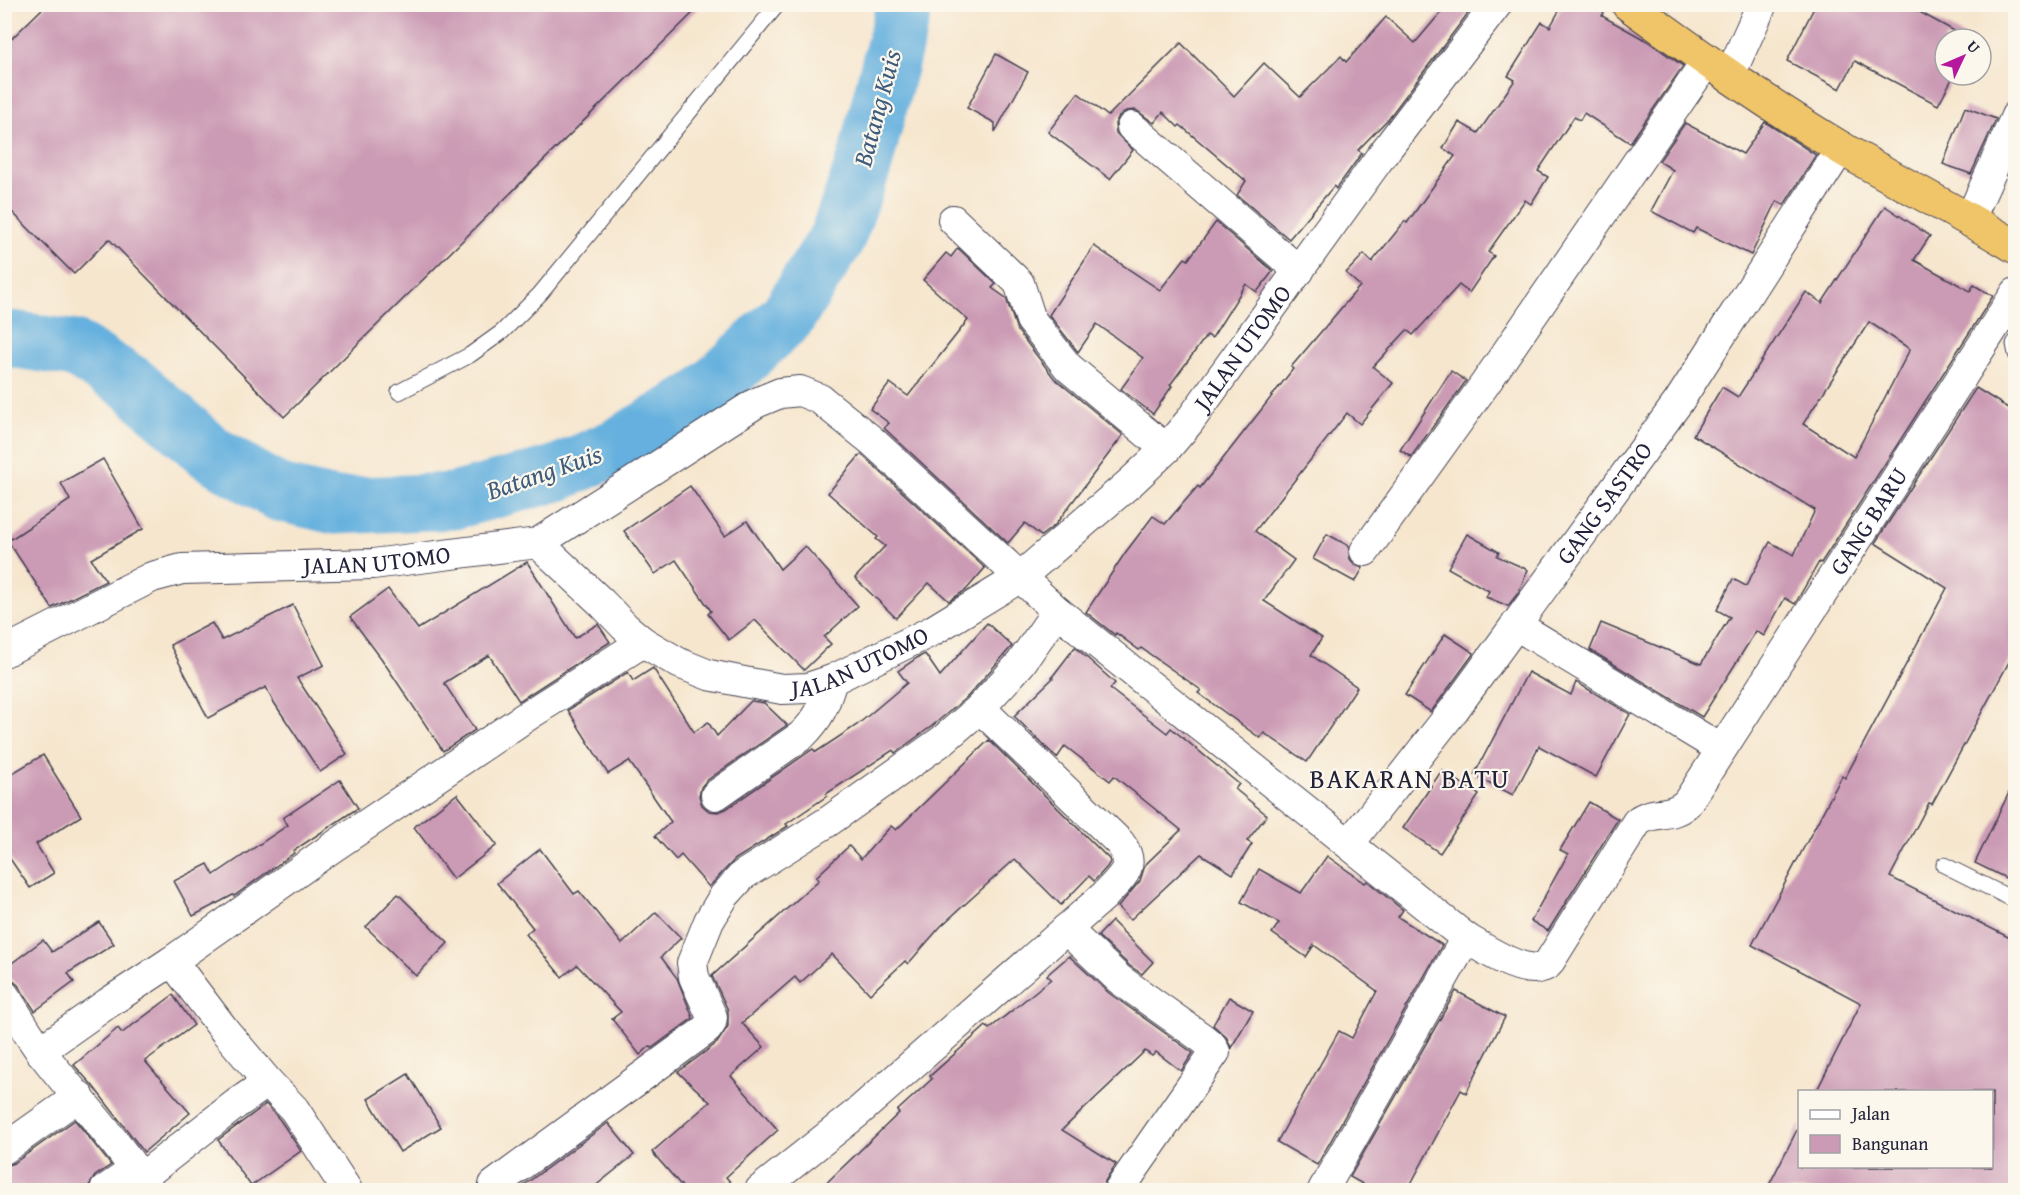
<svg xmlns="http://www.w3.org/2000/svg" width="2020" height="1195" viewBox="0 0 2020 1195" font-family="'Gentium Book Plus',serif">
<rect width="100%" height="100%" fill="#fbf7ec"/>
<filter id="ink" filterUnits="userSpaceOnUse"><feTurbulence type="fractalNoise" baseFrequency=".0167" numOctaves="2"/><feDisplacementMap in="SourceGraphic" scale="12" xChannelSelector="R" yChannelSelector="G"/><feConvolveMatrix kernelMatrix="1 2 1 2 8 2 1 2 1" color-interpolation-filters="sRGB"/></filter>
<filter id="wash" filterUnits="userSpaceOnUse"><feTurbulence type="fractalNoise" baseFrequency=".008" numOctaves="4" result="noise"/><feDisplacementMap in="SourceGraphic" scale="24" xChannelSelector="R" yChannelSelector="G"/><feGaussianBlur stdDeviation="1.35" result="paint"/><feColorMatrix in="noise" values="0 0 0 0 0 0 0 0 0 0 0 0 0 0 0 0 0 1.4 0 .05"/><feComposite in="paint" operator="in"/></filter>
<g filter="url(#wash)">
<rect width="100%" height="100%" fill="#f6e6ce"/>
<g fill="none" stroke-linecap="round" stroke-linejoin="round">
<path stroke="#65b0de" stroke-width="57" d="M 4,340 L 12,339 L 75,349 L 131,383 L 211,453 L 279,493 L 335,506 L 454,501 L 558,473 L 616,447 L 702,397 L 787,317 L 837,238 L 865,161 L 905,4"/>
</g>
<g id="blocks">
<g fill="#cb9ab4" fill-rule="evenodd">
<path d="M 47,4 L 702,4 L 284,417 L 109,239 L 74,274 L 4,204 L 4,46 Z"/>
<path d="M 1448,4 L 1475,4 L 1388,119 L 1358,150 L 1362,153 L 1336,189 L 1334,186 L 1289,239 L 1237,195 L 1246,181 L 1180,125 L 1178,127 L 1163,112 L 1154,123 L 1136,110 L 1126,111 L 1119,116 L 1115,124 L 1116,133 L 1133,150 L 1110,179 L 1048,132 L 1078,93 L 1108,116 L 1181,43 L 1234,96 L 1264,63 L 1300,97 L 1341,56 L 1346,62 L 1386,17 L 1415,43 Z"/>
<path d="M 1563,4 L 1608,4 L 1602,16 L 1647,41 L 1683,66 L 1630,143 L 1584,113 L 1580,120 L 1574,117 L 1538,171 L 1548,177 L 1531,204 L 1525,200 L 1488,252 L 1494,256 L 1469,293 L 1459,285 L 1413,335 L 1407,330 L 1373,367 L 1393,383 L 1360,424 L 1347,413 L 1255,531 L 1294,560 L 1264,601 L 1322,638 L 1311,655 L 1357,687 L 1307,762 L 1264,733 L 1260,738 L 1198,693 L 1201,690 L 1141,648 L 1139,650 L 1116,633 L 1115,635 L 1086,612 L 1125,553 L 1153,516 L 1165,524 L 1198,486 L 1200,488 L 1293,369 L 1291,367 L 1360,286 L 1346,273 L 1364,254 L 1372,262 L 1405,221 L 1407,223 L 1455,156 L 1443,148 L 1459,122 L 1478,133 L 1515,80 L 1508,76 L 1542,22 L 1550,27 Z"/>
<path d="M 1816,4 L 1905,4 L 1969,39 L 1945,39 L 1945,75 L 1954,75 L 1938,105 L 1855,61 L 1840,89 L 1787,61 Z"/>
<path d="M 996,54 L 1028,72 L 995,132 L 995,123 L 967,108 Z"/>
<path d="M 1965,107 L 1996,119 L 1971,174 L 1943,164 Z"/>
<path d="M 1765,122 L 1816,155 L 1784,205 L 1777,201 L 1751,255 L 1696,228 L 1693,233 L 1651,211 L 1673,170 L 1659,161 L 1685,123 L 1743,154 Z"/>
<path d="M 1885,206 L 1930,236 L 1914,260 L 1970,291 L 1974,285 L 1993,296 L 1821,563 L 1819,562 L 1795,604 L 1785,598 L 1764,636 L 1756,631 L 1702,717 L 1590,650 L 1601,623 L 1701,664 L 1730,617 L 1717,610 L 1733,579 L 1746,586 L 1770,542 L 1794,555 L 1815,510 L 1693,435 L 1722,387 L 1738,397 L 1806,292 L 1822,303 ZM 1869,322 L 1910,349 L 1854,457 L 1803,424 Z"/>
<path d="M 1216,222 L 1273,271 L 1257,292 L 1246,284 L 1212,338 L 1207,335 L 1170,385 L 1172,386 L 1153,414 L 1121,389 L 1143,358 L 1097,324 L 1078,352 L 1049,315 L 1094,246 L 1160,290 L 1185,258 L 1188,260 Z"/>
<path d="M 958,248 L 996,284 L 992,288 L 1006,298 L 1017,330 L 1054,378 L 1123,435 L 1055,525 L 1041,536 L 1025,523 L 1008,543 L 884,428 L 889,423 L 870,409 L 890,383 L 908,396 L 968,320 L 923,280 L 946,253 L 951,257 Z"/>
<path d="M 1451,371 L 1466,381 L 1411,457 L 1400,450 Z"/>
<path d="M 1976,388 L 2016,413 L 2016,649 L 1932,804 L 1929,803 L 1890,877 L 2016,941 L 2016,1191 L 1766,1191 L 1800,1124 L 1800,1167 L 1992,1167 L 1992,1092 L 1816,1092 L 1861,1003 L 1752,945 L 1842,776 L 1845,778 L 1947,588 L 1875,543 Z"/>
<path d="M 861,454 L 985,568 L 966,590 L 949,601 L 929,583 L 896,618 L 855,578 L 885,546 L 876,539 L 878,537 L 828,493 Z"/>
<path d="M 103,459 L 143,529 L 91,559 L 106,581 L 52,608 L 8,541 L 70,500 L 61,483 Z"/>
<path d="M 690,486 L 725,536 L 747,521 L 780,569 L 805,546 L 858,606 L 824,637 L 831,644 L 804,670 L 755,620 L 729,640 L 708,614 L 711,611 L 676,560 L 655,574 L 624,531 Z"/>
<path d="M 1327,534 L 1349,546 L 1350,559 L 1355,565 L 1363,568 L 1355,582 L 1313,559 Z"/>
<path d="M 1467,534 L 1499,552 L 1497,556 L 1528,570 L 1518,593 L 1508,606 L 1486,597 L 1489,591 L 1448,568 Z"/>
<path d="M 527,562 L 575,638 L 598,624 L 610,642 L 519,701 L 489,655 L 444,683 L 475,730 L 443,751 L 381,658 L 350,617 L 388,589 L 418,629 Z"/>
<path d="M 293,605 L 324,665 L 297,678 L 347,754 L 320,772 L 273,701 L 266,687 L 208,718 L 170,645 L 212,623 L 222,640 Z"/>
<path d="M 987,623 L 1012,646 L 968,696 L 932,726 L 895,753 L 893,750 L 826,794 L 827,796 L 786,824 L 788,826 L 734,860 L 709,887 L 681,855 L 676,860 L 655,836 L 671,822 L 629,761 L 608,774 L 568,710 L 628,672 L 633,681 L 653,668 L 694,732 L 708,722 L 717,736 L 751,701 L 764,703 L 787,725 L 706,781 L 701,787 L 699,796 L 702,805 L 709,811 L 718,812 L 726,809 L 813,749 L 816,752 L 857,725 L 907,683 L 898,671 L 917,658 L 925,654 L 940,676 Z"/>
<path d="M 1445,634 L 1474,653 L 1431,712 L 1405,695 Z"/>
<path d="M 1075,647 L 1115,683 L 1110,689 L 1167,733 L 1171,728 L 1239,784 L 1235,789 L 1267,815 L 1247,841 L 1252,844 L 1233,874 L 1201,854 L 1130,920 L 1118,907 L 1140,881 L 1145,865 L 1181,830 L 1114,776 L 1110,781 L 1065,746 L 1057,758 L 1014,716 L 1053,678 L 1052,677 Z"/>
<path d="M 1528,672 L 1571,695 L 1576,682 L 1630,714 L 1596,777 L 1539,746 L 1513,795 L 1474,775 Z"/>
<path d="M 989,740 L 1109,859 L 1110,862 L 1107,867 L 1094,881 L 1089,876 L 1061,905 L 1015,859 L 941,926 L 908,964 L 905,961 L 870,994 L 832,954 L 800,983 L 795,977 L 742,1023 L 764,1047 L 731,1076 L 778,1130 L 726,1177 L 738,1191 L 686,1191 L 652,1152 L 710,1102 L 678,1072 L 717,1043 L 728,1026 L 728,1010 L 712,976 L 819,880 L 816,877 L 849,846 L 861,859 L 891,826 L 896,830 Z"/>
<path d="M 43,755 L 81,816 L 36,844 L 54,873 L 30,888 L 4,850 L 4,778 Z"/>
<path d="M 1442,770 L 1479,795 L 1440,853 L 1403,828 Z"/>
<path d="M 2016,778 L 2016,883 L 1975,863 Z"/>
<path d="M 340,780 L 358,808 L 293,851 L 294,853 L 234,896 L 233,895 L 193,916 L 174,881 L 208,864 L 214,875 L 288,825 L 283,818 Z"/>
<path d="M 457,794 L 497,845 L 453,879 L 414,827 Z"/>
<path d="M 1589,802 L 1618,819 L 1548,931 L 1531,921 L 1568,854 L 1560,850 Z"/>
<path d="M 540,849 L 574,894 L 579,891 L 622,944 L 656,912 L 681,938 L 661,957 L 677,978 L 693,1018 L 652,1048 L 650,1046 L 640,1055 L 612,1019 L 621,1012 L 577,965 L 562,977 L 526,934 L 533,928 L 497,883 Z"/>
<path d="M 1327,856 L 1365,883 L 1367,881 L 1403,910 L 1398,917 L 1442,945 L 1317,1165 L 1277,1142 L 1339,1031 L 1352,1038 L 1377,991 L 1314,945 L 1306,957 L 1272,933 L 1279,923 L 1241,902 L 1259,869 L 1301,893 Z"/>
<path d="M 398,894 L 448,943 L 416,976 L 366,927 Z"/>
<path d="M 1112,921 L 1153,962 L 1142,974 L 1130,966 L 1098,936 Z"/>
<path d="M 99,922 L 114,944 L 68,973 L 74,982 L 35,1011 L 18,985 L 12,980 L 4,978 L 4,969 L 43,940 L 52,952 Z"/>
<path d="M 1069,956 L 1109,993 L 1193,1053 L 1181,1071 L 1156,1052 L 1152,1056 L 1145,1051 L 1062,1130 L 1116,1164 L 1105,1181 L 1102,1191 L 818,1191 L 899,1113 L 897,1111 L 932,1079 L 930,1076 L 986,1026 L 989,1029 L 1051,979 L 1047,975 Z"/>
<path d="M 1456,991 L 1505,1017 L 1466,1093 L 1461,1090 L 1407,1191 L 1375,1191 L 1350,1177 Z"/>
<path d="M 173,995 L 194,1025 L 145,1061 L 190,1113 L 144,1152 L 93,1086 L 74,1065 L 118,1028 L 122,1033 Z"/>
<path d="M 1229,997 L 1253,1011 L 1231,1048 L 1227,1038 L 1213,1025 Z"/>
<path d="M 408,1074 L 441,1127 L 400,1152 L 368,1099 Z"/>
<path d="M 266,1104 L 280,1120 L 301,1151 L 251,1186 L 218,1140 Z"/>
<path d="M 75,1120 L 111,1165 L 95,1176 L 89,1186 L 83,1191 L 4,1191 L 4,1166 L 14,1163 Z"/>
<path d="M 608,1123 L 634,1155 L 589,1191 L 516,1191 Z"/>
</g>
</g>
</g>
<g filter="url(#ink)">
<use href="#blocks" fill-opacity="0" stroke="#423f51" stroke-width="1.5"/>
<g fill="none" stroke-linecap="round" stroke-linejoin="round">
<defs>
<g id="service">
<path d="M 2016,341 L 2014,344 L 2016,354"/>
<path d="M 399,392 L 470,355 L 502,332 L 540,294 L 778,4"/>
<path d="M 1944,865 L 2016,901"/>
</g>
<g id="minor">
<path d="M 1729,77 L 1762,4"/>
<path d="M 1132,127 L 1299,271"/>
<path d="M 1970,219 L 2016,116"/>
<path d="M 953,220 L 1019,283 L 1031,320 L 1068,367 L 1166,449"/>
<path id="s1" d="M 538,543 L 602,603 L 625,627 L 643,642 L 679,663 L 709,675 L 744,682 L 782,689 L 808,688 L 832,680 L 932,631 L 1019,578 L 1131,482 L 1166,449 L 1189,422 L 1379,159 L 1497,4"/>
<path d="M 1365,551 L 1485,384 L 1707,61"/>
<path d="M 1516,625 L 1721,749"/>
<path id="s2" d="M 4,652 L 152,577 L 182,569 L 373,564 L 538,543 L 756,403 L 780,393 L 800,391 L 820,399 L 871,440 L 1057,611 L 1466,938 C 1485,949 1528,979 1548,964 L 1637,822 C 1652,809 1670,819 1687,803 L 2016,293"/>
<path d="M 716,795 L 801,736 C 820,718 825,704 832,680"/>
<path id="s3" d="M 1349,844 L 1453,711 L 1679,401 L 1841,148"/>
<path d="M 1066,929 L 1119,979 L 1202,1038 L 1212,1046 L 1215,1052 L 1119,1190"/>
<path d="M 172,961 L 225,1031 L 268,1082"/>
<path d="M 4,995 C 17,1014 28,1035 42,1053 C 78,1099 117,1141 149,1190"/>
<path d="M 40,1051 L 108,1003 L 172,961 L 333,847 L 530,714 L 643,642"/>
<path d="M 4,1149 L 79,1096"/>
<path d="M 141,1178 L 236,1104 L 268,1082 L 294,1109 L 347,1190"/>
<path d="M 494,1185 L 707,1029 L 711,1023 L 712,1017 L 694,977 L 692,963 L 709,921 L 724,896 L 743,875 L 829,821 L 943,740 L 980,708 L 1021,663 L 1057,611"/>
<path d="M 105,1190 L 136,1169"/>
<path d="M 760,1190 L 857,1113 L 1104,896 C 1121,877 1138,867 1120,843 L 980,708"/>
<path d="M 1323,1190 L 1466,938"/>
</g>
<path id="trunk" d="M 1628,4 C 1697,54 1767,104 1841,148 C 1898,182 1958,212 2016,247"/>
</defs>
<use href="#service" stroke="#423f51" stroke-width="17"/>
<use href="#minor" stroke="#423f51" stroke-width="32"/>
<use href="#trunk" stroke="#423f51" stroke-width="35"/>
<use href="#service" stroke="#fff" stroke-width="15"/>
<use href="#minor" stroke="#fff" stroke-width="30"/>
<use href="#trunk" stroke="#f0c469" stroke-width="33"/>
</g>
</g>
<g text-anchor="middle" stroke-width="4.5" stroke-linejoin="round" paint-order="stroke">
<g font-size="24" fill="#22223b" stroke="#fbf7ec">
<text dy="8" stroke="none"><textPath href="#s1" startOffset="880">JALAN UTOMO</textPath></text>
<text dy="8" stroke="none"><textPath href="#s3" startOffset="426">GANG SASTRO</textPath></text>
<text dy="8" stroke="none"><textPath href="#s2" startOffset="2370">GANG BARU</textPath></text>
<text dy="8" stroke="none"><textPath href="#s2" startOffset="392">JALAN UTOMO</textPath></text>
<text dy="8" stroke="none"><textPath href="#s1" startOffset="376">JALAN UTOMO</textPath></text>
</g>
<g font-size="26" font-style="italic" fill="#3d5b7c" stroke="#fbf7ec">
<text transform="translate(877 108) rotate(-75)" y="9">Batang Kuis</text>
<text transform="translate(544 472) rotate(-19)" y="9">Batang Kuis</text>
</g>
<g font-size="27" letter-spacing="1.5" fill="#22223b" stroke="#fbf7ec">
<text x="1410" y="788">BAKARAN BATU</text>
</g>
</g>
<rect width="2020" height="1195" fill="none" stroke="#fbf7ec" stroke-width="24"/>
<rect x="1798" y="1090" width="195" height="78" fill="#fbf7ec" stroke="#a4a2a5" stroke-width="1.5"/>
<rect x="1810" y="1110" width="30" height="9" fill="#ffffff" stroke="#a4a2a5" stroke-width="1.5"/>
<text x="1852" y="1120" font-size="18" fill="#22223b">Jalan</text>
<rect x="1810" y="1135" width="30" height="18" fill="#cb9ab4" stroke="#a4a2a5" stroke-width="1.5"/>
<text x="1852" y="1150" font-size="18" fill="#22223b">Bangunan</text>
<g transform="translate(1963 57) rotate(46)"><circle r="28" fill="#fbf7ec" stroke="#a4a2a5" stroke-width="1.5"/>
<path d="M0-4.5L10 22L0 15L-10 22Z" fill="#b5179e"/>
<text y="-9" font-size="16" font-weight="bold" text-anchor="middle" fill="#22223b">U</text>
</g>
</svg>
